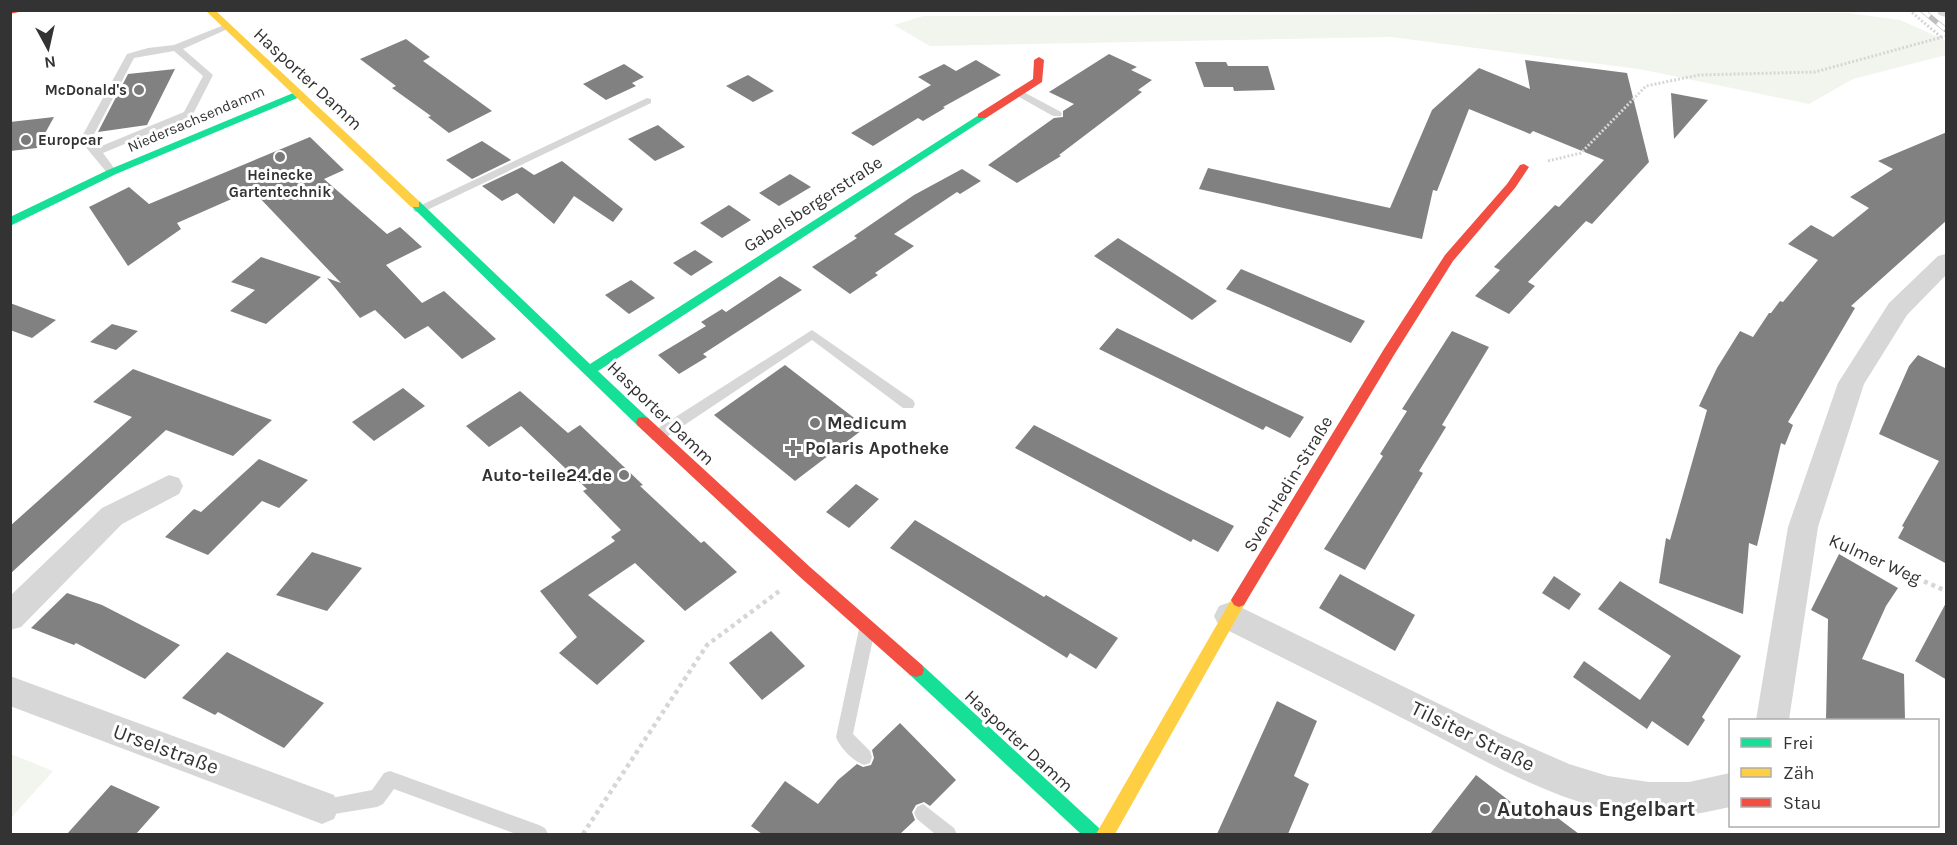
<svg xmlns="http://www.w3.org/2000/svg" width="1957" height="845" viewBox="0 0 1957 845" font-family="Karla,sans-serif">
<rect width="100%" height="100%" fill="#fff"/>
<g fill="#f1f5ed">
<path d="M 1848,13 L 1900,20 L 1945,40 L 1946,55 L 1853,79 L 1809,104 L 1639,69 L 1391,37 L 930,46 L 894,25 L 923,16 Z"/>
<path d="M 11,754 L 53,771 L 11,818 Z"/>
</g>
<g fill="#818181">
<path d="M 406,39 L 430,57 L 423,61 L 492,111 L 449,133 L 428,117 L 431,116 L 392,88 L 396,86 L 360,59 Z"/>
<path d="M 1109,54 L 1137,67 L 1131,70 L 1152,80 L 1138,90 L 1142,92 L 1059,155 L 1061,156 L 1017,183 L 988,165 L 1054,118 L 1063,117 L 1063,111 L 1074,104 L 1049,92 Z"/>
<path d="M 976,60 L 1001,75 L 943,107 L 945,108 L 923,121 L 918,118 L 873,146 L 851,133 L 931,85 L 918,77 L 944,64 L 956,71 Z"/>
<path d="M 1525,60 L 1627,73 L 1649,162 L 1592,224 L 1586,221 L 1528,282 L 1535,286 L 1509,314 L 1475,296 L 1500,270 L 1494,267 L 1555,205 L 1559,207 L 1604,160 L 1533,131 L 1530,134 L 1469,109 L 1437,191 L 1433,190 L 1422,239 L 1199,189 L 1208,168 L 1390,208 L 1432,110 L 1479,68 L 1530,89 Z"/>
<path d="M 1195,62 L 1226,62 L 1228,66 L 1268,66 L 1275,90 L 1234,91 L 1233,87 L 1204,87 Z"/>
<path d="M 624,64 L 644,77 L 632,83 L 636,86 L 606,100 L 583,84 Z"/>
<path d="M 175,69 L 147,125 L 98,132 L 128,74 Z"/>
<path d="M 748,75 L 774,91 L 753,102 L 726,86 Z"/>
<path d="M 1671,93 L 1708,100 L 1674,139 Z"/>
<path d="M 54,117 L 37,148 L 10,151 L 10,122 Z"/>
<path d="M 658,125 L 685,147 L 655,161 L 628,139 Z"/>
<path d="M 1947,132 L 1947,220 L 1851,306 L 1855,308 L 1788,422 L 1793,425 L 1785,445 L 1781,443 L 1757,546 L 1749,543 L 1743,614 L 1659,583 L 1666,538 L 1670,540 L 1707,410 L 1699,406 L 1717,368 L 1740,331 L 1753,337 L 1769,313 L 1771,313 L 1780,301 L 1783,302 L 1818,260 L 1788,244 L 1811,225 L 1833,237 L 1869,208 L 1850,197 L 1893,169 L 1878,161 Z"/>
<path d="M 310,137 L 344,170 L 324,179 L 387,234 L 400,227 L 422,247 L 386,265 L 422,303 L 444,291 L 496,339 L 462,359 L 428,326 L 405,339 L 375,310 L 360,318 L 327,278 L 341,283 L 252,190 L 177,223 L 181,229 L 128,266 L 89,207 L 129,187 L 149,204 Z"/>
<path d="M 482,141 L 511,160 L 472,179 L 446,160 Z"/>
<path d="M 562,161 L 623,209 L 613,222 L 574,196 L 554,224 L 517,193 L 502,201 L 482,186 L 522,167 L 534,175 Z"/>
<path d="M 962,169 L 981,181 L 960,194 L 957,192 L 894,234 L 914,246 L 875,273 L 878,275 L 850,294 L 812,267 L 857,238 L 854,236 L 914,195 Z"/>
<path d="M 790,174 L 811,187 L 779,206 L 759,193 Z"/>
<path d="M 729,205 L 751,220 L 722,238 L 700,223 Z"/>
<path d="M 1118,238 L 1217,301 L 1192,320 L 1094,256 Z"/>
<path d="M 695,250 L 713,262 L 691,276 L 673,263 Z"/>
<path d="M 261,257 L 321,277 L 266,324 L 230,311 L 255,290 L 231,282 Z"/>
<path d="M 1241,269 L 1365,321 L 1351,343 L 1226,289 Z"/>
<path d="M 780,276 L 802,290 L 703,354 L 707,357 L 679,374 L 658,355 L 706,326 L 701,322 L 722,309 L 726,312 Z"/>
<path d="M 631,280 L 655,298 L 629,314 L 605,295 Z"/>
<path d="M 10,303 L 56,320 L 32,338 L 10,330 Z"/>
<path d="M 112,324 L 138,331 L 116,350 L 90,342 Z"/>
<path d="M 1117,328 L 1244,389 L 1304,417 L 1290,438 L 1266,426 L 1263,430 L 1099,349 Z"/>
<path d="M 1452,331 L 1489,347 L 1442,425 L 1446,427 L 1419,471 L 1423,473 L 1365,570 L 1324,549 L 1383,456 L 1380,454 L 1407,411 L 1402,409 Z"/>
<path d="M 1918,355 L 1947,369 L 1947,564 L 1898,538 L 1904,527 L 1902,526 L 1939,461 L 1879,434 L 1909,366 Z"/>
<path d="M 785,365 L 866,427 L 795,481 L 714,415 Z"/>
<path d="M 133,369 L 272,420 L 233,456 L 166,430 L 10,574 L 10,526 L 132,417 L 93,402 Z"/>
<path d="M 403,388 L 425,406 L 374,441 L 352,422 Z"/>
<path d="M 520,391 L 568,433 L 580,425 L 643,485 L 640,486 L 701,543 L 704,541 L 737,572 L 685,611 L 635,563 L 588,595 L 645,641 L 597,685 L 559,653 L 577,637 L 540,591 L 615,541 L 611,537 L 621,530 L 583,491 L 587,489 L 521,426 L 489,447 L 466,426 Z"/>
<path d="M 1034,425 L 1163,491 L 1234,526 L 1218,552 L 1193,539 L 1191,542 L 1015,448 Z"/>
<path d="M 259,459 L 308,480 L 279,508 L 262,501 L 208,555 L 165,537 L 194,509 L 201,512 Z"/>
<path d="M 856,484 L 879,499 L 849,528 L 826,512 Z"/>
<path d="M 915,520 L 1044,597 L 1046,595 L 1118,638 L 1096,669 L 1070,653 L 1067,658 L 890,548 Z"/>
<path d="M 312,552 L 362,568 L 327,611 L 276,595 Z"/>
<path d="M 1839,554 L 1898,588 L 1886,606 L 1862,659 L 1904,674 L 1905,720 L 1826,720 L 1828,619 L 1811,610 Z"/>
<path d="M 1340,574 L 1415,615 L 1395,651 L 1319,608 Z"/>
<path d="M 1554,576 L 1581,594 L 1569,610 L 1542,593 Z"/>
<path d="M 1620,581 L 1741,656 L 1702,717 L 1705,720 L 1688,746 L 1652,721 L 1647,729 L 1573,677 L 1584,661 L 1640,700 L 1671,656 L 1598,609 Z"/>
<path d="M 67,593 L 102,605 L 180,645 L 145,679 L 76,643 L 74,645 L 31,628 Z"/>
<path d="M 1947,601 L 1947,680 L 1915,661 Z"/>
<path d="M 771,631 L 805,666 L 762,700 L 729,663 Z"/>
<path d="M 227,652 L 324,703 L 284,748 L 218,712 L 215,715 L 182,698 Z"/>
<path d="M 1277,701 L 1317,721 L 1294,776 L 1309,784 L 1288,834 L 1217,834 Z"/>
<path d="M 900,723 L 956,780 L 930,806 L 924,802 L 916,805 L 912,812 L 915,820 L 900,834 L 762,834 L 751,826 L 785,781 L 818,804 L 838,780 L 857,764 L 863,767 L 871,765 L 874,758 L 872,750 Z"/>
<path d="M 1476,775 L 1529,816 L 1538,803 L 1579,834 L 1430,834 Z"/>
<path d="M 111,785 L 160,807 L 136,834 L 67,834 Z"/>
</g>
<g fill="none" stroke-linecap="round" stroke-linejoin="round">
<g stroke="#d6d6d6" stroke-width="3" stroke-dasharray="2 2" stroke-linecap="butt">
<path d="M 1909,10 L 1941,37"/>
<path d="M 1548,161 L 1581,153 L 1646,86 L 1699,75 L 1815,72 L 1946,36"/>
</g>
<g stroke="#d6d6d6" stroke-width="4.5" stroke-dasharray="4 4" stroke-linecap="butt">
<path d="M 1829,539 L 1946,591"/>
<path d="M 583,834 L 707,645 L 782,589"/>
</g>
<g fill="#d7d7d7" fill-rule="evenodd">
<path d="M 224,25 L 232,27 L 183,49 L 213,75 L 192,116 L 103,153 L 117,172 L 116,174 L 108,174 L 80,140 L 127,54 L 148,48 L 174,45 ZM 174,51 L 203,76 L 184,112 L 99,147 L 91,140 L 134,58 Z"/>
<path d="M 1018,89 L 1061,112 L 1062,114 L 1061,116 L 1053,116 L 1014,94 L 1014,90 Z"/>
<path d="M 647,98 L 651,99 L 651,103 L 423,212 L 415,212 L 413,209 Z"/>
<path d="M 812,330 L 913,400 L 915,404 L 913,408 L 903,408 L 812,340 L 662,440 L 652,440 L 650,436 L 652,432 Z"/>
<path d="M 867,622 L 873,624 L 875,629 L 853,734 L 870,751 L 872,757 L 870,763 L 864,765 C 853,761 840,748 836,737 L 859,629 L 861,624 Z"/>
<path d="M 390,771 L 539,825 L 545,828 L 548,834 L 516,834 L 394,789 L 383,804 L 377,807 L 322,816 L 316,813 L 313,807 L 316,801 L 372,790 L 384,773 Z"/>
<path d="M 923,804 L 954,828 L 957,834 L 935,834 L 917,819 L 914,813 L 917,807 Z"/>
</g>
<g fill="#d7d7d7" fill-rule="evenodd">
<path d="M 1946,10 L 1946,17 L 1939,15 L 1937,11 Z"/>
<path d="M 1946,254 L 1946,275 L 1907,315 L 1864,384 L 1818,527 L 1789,720 L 1756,720 L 1788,527 L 1838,383 L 1889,303 L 1938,256 Z"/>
<path d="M 169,475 L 179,478 L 183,486 L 179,494 L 122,524 L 21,627 L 10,630 L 10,596 L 102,508 Z"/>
<path d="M 1230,602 L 1503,735 L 1569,764 L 1608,776 L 1649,782 L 1689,782 L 1730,773 L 1730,807 C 1704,813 1678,818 1650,816 C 1565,811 1480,757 1406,720 C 1344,688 1281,657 1219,626 L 1214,616 L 1219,606 Z"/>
<path d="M 10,676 L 334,795 L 339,807 L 334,819 L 322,824 L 10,706 Z"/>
</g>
<g fill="#16e098" fill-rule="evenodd">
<path d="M 298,91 L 302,92 L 302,96 L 116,174 L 10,226 L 10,217 L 108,170 Z"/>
<path d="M 982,113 L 987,116 L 986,118 L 598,371 L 648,418 L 650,422 L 648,426 L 638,426 L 409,204 L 411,201 L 419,201 L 590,364 Z"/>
<path d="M 916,663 L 922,665 L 1099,828 L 1102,834 L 1081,834 L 910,675 L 908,670 L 910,665 Z"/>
</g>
<g fill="#ffcf43" fill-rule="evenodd">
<path d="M 205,10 L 215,10 L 419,201 L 419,207 L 411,207 Z"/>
<path d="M 1239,593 L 1244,595 L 1247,600 L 1244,605 L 1115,834 L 1096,834 L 1234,595 Z"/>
</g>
<g fill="#f24e42" fill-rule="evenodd">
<path d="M 10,10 L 28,10 L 10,14 Z"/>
<path d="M 1039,57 L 1044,60 L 1042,82 L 986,118 L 978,118 L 978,114 L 1033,79 L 1034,60 Z"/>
<path d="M 1524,164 L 1529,167 L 1515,188 L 1453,261 L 1394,355 L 1244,605 L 1239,607 L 1234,605 L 1231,600 L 1234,595 L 1384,349 L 1445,255 L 1507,184 L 1520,165 Z"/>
<path d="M 643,417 L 648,418 L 810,567 L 922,665 L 924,670 L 922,675 L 916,677 L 910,675 L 800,577 L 638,426 L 636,422 L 638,418 Z"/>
</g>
<defs>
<path id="rail" d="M 1922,10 L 1946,30"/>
</defs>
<use href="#rail" stroke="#bebebe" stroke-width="5"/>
<use href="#rail" stroke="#fff" stroke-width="4" stroke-dasharray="10" stroke-linecap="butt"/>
</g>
<g fill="#7a7a7a" stroke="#fff" stroke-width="2">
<circle cx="139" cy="90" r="6"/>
<circle cx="26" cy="140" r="6"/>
<circle cx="280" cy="157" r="6"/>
<circle cx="815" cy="423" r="6"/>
<path d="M790 439h6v6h6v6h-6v6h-6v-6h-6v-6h6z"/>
<circle cx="624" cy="475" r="6"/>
<circle cx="1485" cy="809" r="6"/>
</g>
<g text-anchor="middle" stroke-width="6" stroke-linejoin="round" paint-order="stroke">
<g font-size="15" font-weight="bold" fill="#333" stroke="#fff" text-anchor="end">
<text x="127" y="95">McDonald's</text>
<text x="38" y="145" text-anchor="start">Europcar</text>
<text x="280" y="180" text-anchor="middle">Heinecke<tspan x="280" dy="17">Gartentechnik</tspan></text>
</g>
<g font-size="15" fill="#333" stroke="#fff">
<text transform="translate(196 119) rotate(-23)" y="5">Niedersachsendamm</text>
</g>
<g font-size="18" fill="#333" stroke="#fff">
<text transform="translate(308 79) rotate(43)" y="6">Hasporter Damm</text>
<text transform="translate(813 204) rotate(-33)" y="6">Gabelsbergerstraße</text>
<text transform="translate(661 413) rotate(44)" y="6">Hasporter Damm</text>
<text transform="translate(1288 484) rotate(-59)" y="6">Sven-Hedin-Straße</text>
<text transform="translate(1875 559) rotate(24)" y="6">Kulmer Weg</text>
<text transform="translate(1019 741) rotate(43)" y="6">Hasporter Damm</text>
</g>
<g font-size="18" font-weight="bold" fill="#333" stroke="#fff" text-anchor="start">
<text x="827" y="429">Medicum</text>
<text x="805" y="454">Polaris Apotheke</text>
<text x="612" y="481" text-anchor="end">Auto-teile24.de</text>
</g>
<g font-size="21" fill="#333" stroke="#fff">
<text transform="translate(1473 736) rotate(26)" y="7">Tilsiter Straße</text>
<text transform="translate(166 749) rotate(20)" y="7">Urselstraße</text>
</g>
<g font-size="21" font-weight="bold" fill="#333" stroke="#fff" text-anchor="start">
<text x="1497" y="816">Autohaus Engelbart</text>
</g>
</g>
<rect width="1957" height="845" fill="none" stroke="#333333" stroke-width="24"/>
<rect x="1729" y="719" width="210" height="108" fill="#ffffff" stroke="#adadad" stroke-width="1.5"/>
<rect x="1741" y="738" width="30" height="9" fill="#16e098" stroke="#adadad" stroke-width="1.5"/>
<text x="1783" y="749" font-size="18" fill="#333333">Frei</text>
<rect x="1741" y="768" width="30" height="9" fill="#ffcf43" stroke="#adadad" stroke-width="1.5"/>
<text x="1783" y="779" font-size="18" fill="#333333">Zäh</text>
<rect x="1741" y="798" width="30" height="9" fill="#f24e42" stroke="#adadad" stroke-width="1.5"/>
<text x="1783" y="809" font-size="18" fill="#333333">Stau</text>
<g transform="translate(48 48) rotate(172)" stroke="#ffffff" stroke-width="4.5" paint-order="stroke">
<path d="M0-4.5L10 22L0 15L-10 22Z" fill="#333333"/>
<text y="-9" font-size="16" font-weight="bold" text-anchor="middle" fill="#333333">N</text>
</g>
</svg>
